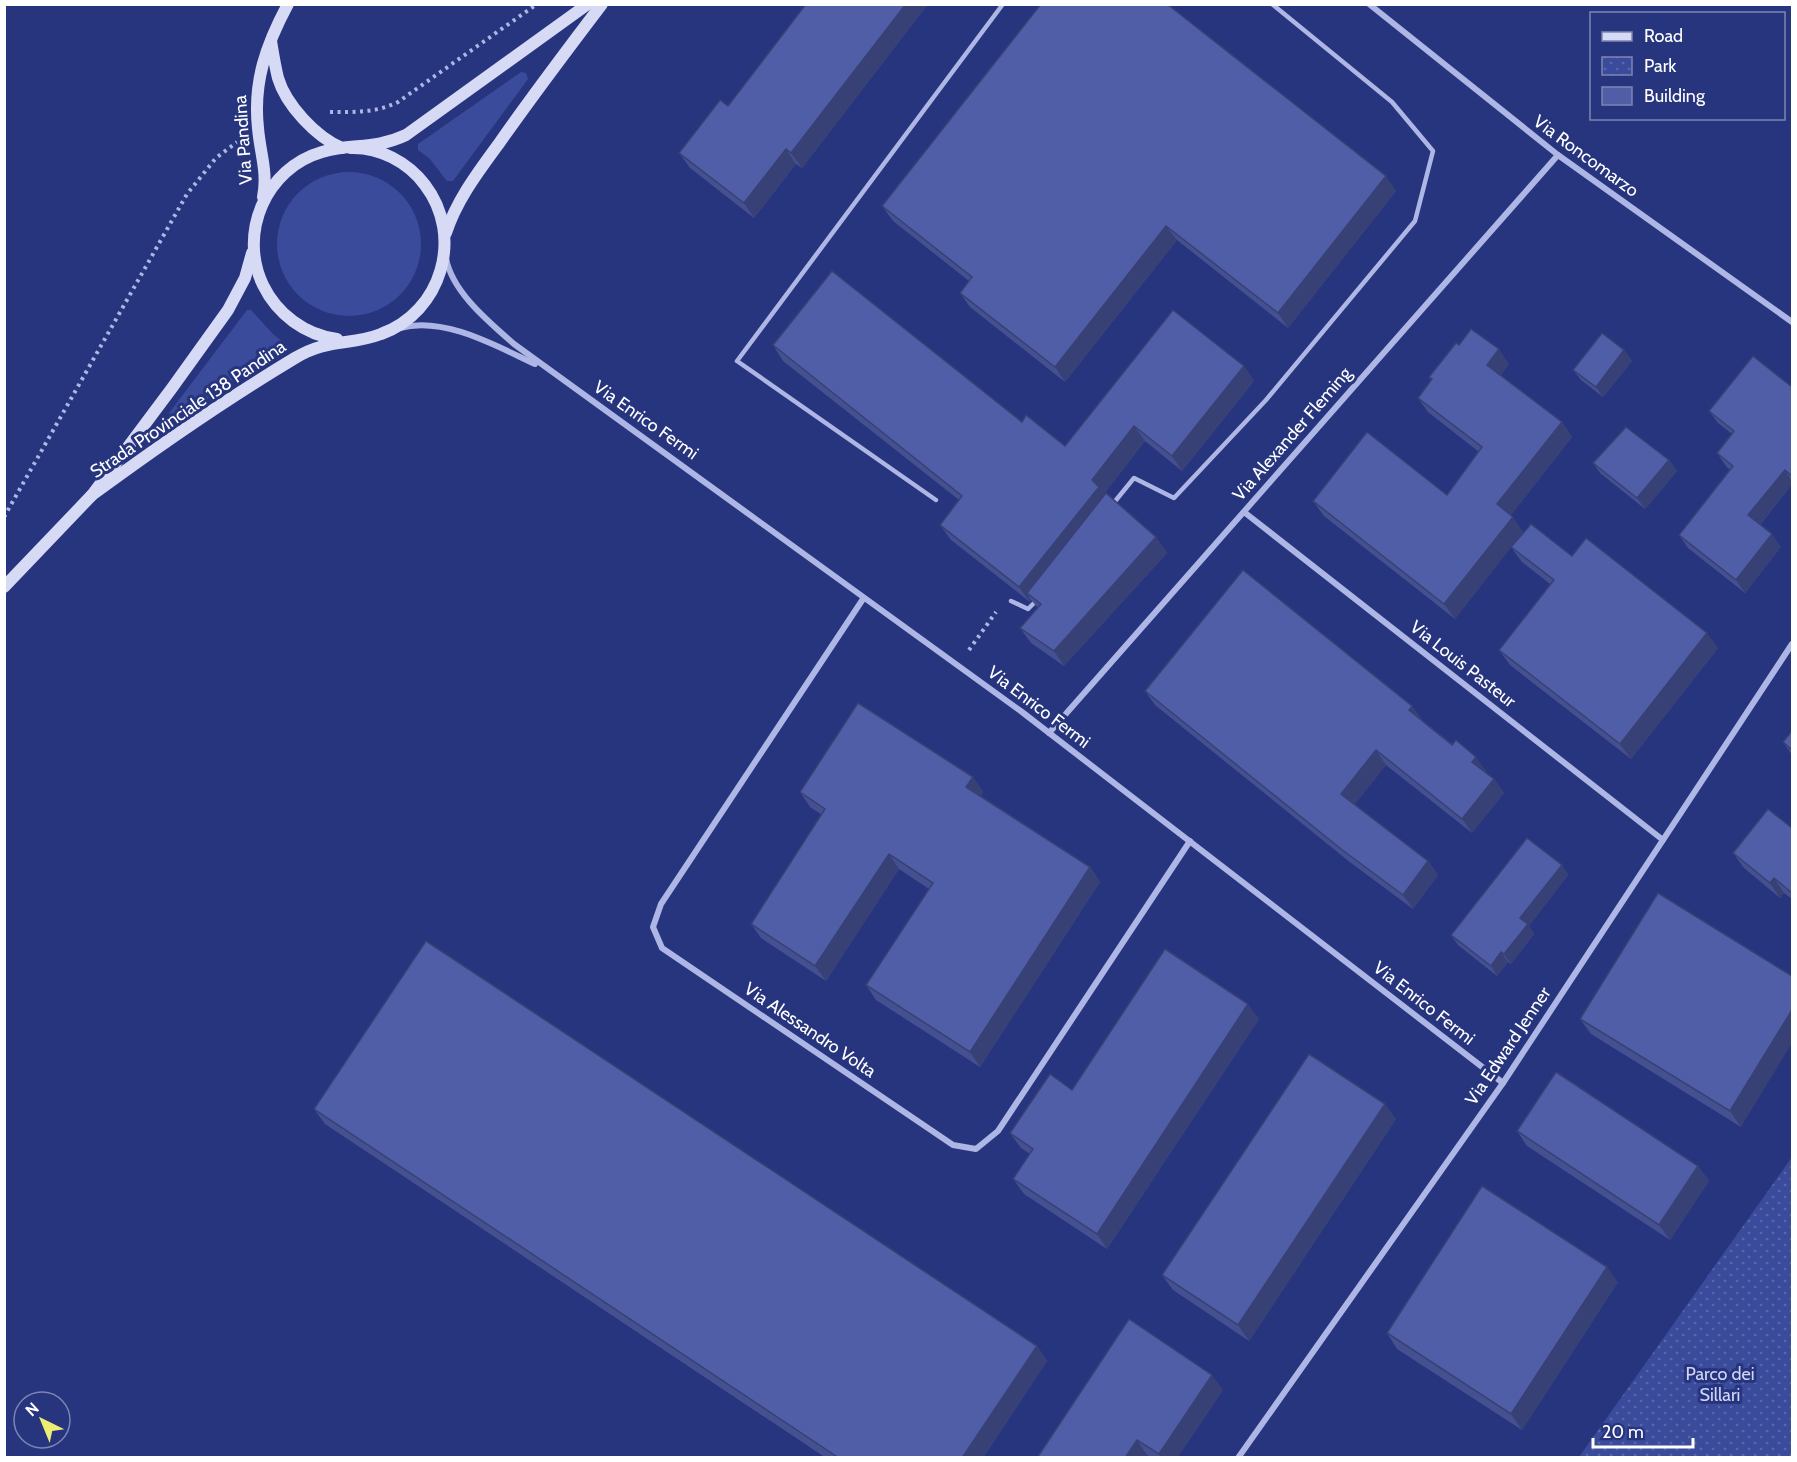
<svg xmlns="http://www.w3.org/2000/svg" width="1797" height="1462" viewBox="0 0 1797 1462" font-family="Cabin,sans-serif">
<defs>
<pattern id="park-dots" width="8" height="8" patternUnits="userSpaceOnUse" patternTransform="scale(1.5)"><rect width="8" height="8" fill="#3b4b9b"/><path d="M2 2h.1M6 6h.1" fill="none" stroke="#5866aa" stroke-width="1.8" stroke-linecap="round"/></pattern>
</defs>
<rect width="100%" height="100%" fill="#27347e"/>
<g fill="#3b4b9b">
<path d="M 521,72 L 526,73 L 528,79 L 453,181 L 447,181 L 429,158 L 418,150 L 418,144 Z"/>
<circle cx="349" cy="244" r="72"/>
<path d="M 247,310 L 251,310 L 273,334 L 284,343 L 283,347 L 177,420 L 172,421 L 169,413 Z"/>
</g>
<path fill="url(#park-dots)" d="M 1792,1157 L 1792,1457 L 1579,1457 Z"/>
<g fill="none" stroke-linecap="round" stroke-linejoin="round">
<g stroke="#adb6e5" stroke-width="4" stroke-dasharray="3 4.5" stroke-linecap="butt">
<path d="M 330,112 C 354,112 376,113 398,102 L 537,4"/>
<path d="M 4,517 L 187,194 L 216,158 L 237,142"/>
<path d="M 969,650 L 996,612"/>
</g>
<g stroke="#adb6e5" stroke-width="4.5">
<path d="M 936,500 L 737,361 L 1003,4"/>
<path d="M 1112,505 L 1134,478 L 1174,498 L 1266,400 L 1415,221 L 1433,151 L 1392,102 L 1272,4"/>
<path d="M 1011,601 L 1028,609 L 1038,599"/>
</g>
<g stroke="#adb6e5" stroke-width="6">
<path d="M 1369,4 L 1558,155 L 1792,322"/>
<path d="M 446,258 C 452,292 489,322 514,344 L 1022,712 L 1503,1083"/>
<path d="M 400,328 C 444,316 496,346 535,364"/>
<path d="M 1244,512 L 1663,840"/>
<path d="M 863,599 L 661,904 L 653,927 L 662,948 L 953,1145 L 976,1149 L 998,1131 L 1190,841"/>
<path d="M 1049,733 L 1558,155"/>
<path d="M 1238,1458 L 1503,1083 L 1792,644"/>
</g>
<g stroke="#d6daf5" stroke-width="12">
<path d="M 271,41 C 273,53 275,66 278,78 C 286,105 316,137 342,148"/>
<path d="M 263,197 C 268,172 260,153 258,128 C 253,82 266,45 288,4"/>
<path d="M 446,233 C 457,199 479,171 500,142 C 533,95 567,50 602,4"/>
<path d="M 337,339 C 305,335 277,314 263,285 C 238,233 266,168 322,152 C 352,143 374,150 406,135 L 588,4"/>
<path d="M 92,495 C 157,447 225,400 295,358 C 328,338 350,346 381,334 C 442,312 464,236 425,185 C 408,162 379,147 351,148"/>
<path d="M 4,587 L 92,495 L 172,388 L 228,310 L 245,278 L 252,253"/>
</g>
</g>
<g fill="#455090">
<path d="M 806,4 L 928,4 L 802,168 L 796,164 L 754,218 L 690,168 L 679,153 L 728,106 Z"/>
<path d="M 1396,191 L 1288,328 L 1177,240 L 1065,382 L 970,307 L 960,293 L 969,281 L 893,221 L 882,206 Z"/>
<path d="M 773,345 L 1022,422 L 1065,446 L 1244,366 L 1254,381 L 1182,471 L 1145,441 L 1104,494 L 1156,537 L 1167,553 L 1064,666 L 1031,643 L 1020,628 L 1038,608 L 1031,600 L 1030,602 L 951,540 L 940,525 L 959,500 L 783,361 Z"/>
<path d="M 1459,345 L 1509,364 L 1501,375 L 1562,422 L 1572,437 L 1511,515 L 1523,532 L 1515,542 L 1572,556 L 1718,648 L 1631,759 L 1510,665 L 1499,650 L 1550,584 L 1522,562 L 1511,547 L 1455,619 L 1324,516 L 1313,501 L 1447,495 L 1479,452 L 1428,412 L 1418,398 L 1431,380 L 1429,377 Z"/>
<path d="M 1624,350 L 1632,361 L 1603,397 L 1581,380 L 1573,370 Z"/>
<path d="M 1792,387 L 1792,484 L 1760,525 L 1781,547 L 1745,593 L 1688,548 L 1679,535 L 1730,470 L 1726,466 L 1717,453 L 1732,434 L 1718,423 L 1709,411 Z"/>
<path d="M 1669,460 L 1677,471 L 1645,509 L 1600,473 L 1593,463 Z"/>
<path d="M 1145,691 L 1412,706 L 1422,720 L 1486,771 L 1485,772 L 1494,779 L 1504,793 L 1472,833 L 1386,765 L 1354,805 L 1428,861 L 1438,875 L 1413,909 L 1351,863 L 1155,705 Z"/>
<path d="M 1792,731 L 1792,755 L 1783,742 Z"/>
<path d="M 973,777 L 983,792 L 981,796 L 1090,867 L 1100,882 L 980,1067 L 876,1000 L 866,985 L 929,889 L 899,869 L 826,981 L 761,938 L 751,924 L 822,815 L 810,807 L 800,792 Z"/>
<path d="M 1792,828 L 1792,899 L 1784,893 L 1780,898 L 1744,868 L 1733,853 Z"/>
<path d="M 1562,865 L 1568,875 L 1529,926 L 1534,934 L 1511,964 L 1508,962 L 1497,976 L 1458,945 L 1451,935 Z"/>
<path d="M 1792,976 L 1741,1127 L 1591,1034 L 1580,1019 Z"/>
<path d="M 1259,1019 L 1107,1249 L 1024,1194 L 1013,1179 L 1030,1154 L 1021,1148 L 1010,1133 L 1072,1090 Z"/>
<path d="M 314,1109 L 1037,1346 L 1047,1361 L 983,1458 L 826,1458 L 325,1124 Z"/>
<path d="M 1396,1119 L 1249,1341 L 1173,1290 L 1162,1275 Z"/>
<path d="M 1517,1131 L 1698,1166 L 1709,1181 L 1670,1240 L 1527,1146 Z"/>
<path d="M 1618,1282 L 1522,1430 L 1397,1349 L 1387,1333 Z"/>
<path d="M 1223,1390 L 1177,1458 L 1151,1458 L 1147,1455 L 1145,1458 L 1037,1458 Z"/>
</g>
<g fill="#384175">
<path d="M 906,4 L 928,4 L 802,168 L 791,153 Z"/>
<path d="M 786,149 L 796,164 L 754,218 L 744,203 Z"/>
<path d="M 1386,176 L 1396,191 L 1288,328 L 1278,313 Z"/>
<path d="M 1166,226 L 1177,240 L 1065,382 L 1055,367 Z"/>
<path d="M 1499,349 L 1509,364 L 1498,379 L 1487,365 Z"/>
<path d="M 1624,350 L 1632,361 L 1603,397 L 1596,387 Z"/>
<path d="M 1244,366 L 1254,381 L 1182,471 L 1172,456 Z"/>
<path d="M 1562,422 L 1572,437 L 1508,519 L 1497,504 Z"/>
<path d="M 1134,426 L 1145,441 L 1104,494 L 1109,502 L 1027,593 L 1031,600 L 1030,602 L 1019,587 L 1092,480 Z"/>
<path d="M 1669,460 L 1677,471 L 1645,509 L 1637,498 Z"/>
<path d="M 1785,470 L 1792,482 L 1792,484 L 1757,528 L 1748,515 Z"/>
<path d="M 1513,517 L 1523,532 L 1455,619 L 1444,604 Z"/>
<path d="M 1772,534 L 1781,547 L 1745,593 L 1736,580 Z"/>
<path d="M 1156,537 L 1167,553 L 1064,666 L 1054,651 Z"/>
<path d="M 1707,633 L 1718,648 L 1631,759 L 1620,744 Z"/>
<path d="M 1412,706 L 1422,720 L 1419,724 L 1409,710 Z"/>
<path d="M 1376,750 L 1386,765 L 1351,809 L 1341,794 Z"/>
<path d="M 1476,757 L 1486,771 L 1482,776 L 1472,762 Z"/>
<path d="M 973,777 L 983,792 L 977,802 L 966,787 Z"/>
<path d="M 1494,779 L 1504,793 L 1472,833 L 1462,819 Z"/>
<path d="M 889,854 L 899,869 L 826,981 L 815,966 Z"/>
<path d="M 1428,861 L 1438,875 L 1413,909 L 1403,895 Z"/>
<path d="M 1562,865 L 1568,875 L 1529,926 L 1534,934 L 1511,964 L 1504,954 L 1520,918 Z"/>
<path d="M 1090,867 L 1100,882 L 980,1067 L 970,1052 Z"/>
<path d="M 1774,878 L 1784,893 L 1780,898 L 1770,883 Z"/>
<path d="M 1501,952 L 1508,962 L 1497,976 L 1491,966 Z"/>
<path d="M 1248,1004 L 1259,1019 L 1107,1249 L 1097,1234 Z"/>
<path d="M 1792,1010 L 1792,1043 L 1741,1127 L 1730,1111 Z"/>
<path d="M 1385,1104 L 1396,1119 L 1249,1341 L 1238,1325 Z"/>
<path d="M 1698,1166 L 1709,1181 L 1670,1240 L 1659,1225 Z"/>
<path d="M 1607,1267 L 1618,1282 L 1522,1430 L 1511,1414 Z"/>
<path d="M 1037,1346 L 1047,1361 L 983,1458 L 962,1458 Z"/>
<path d="M 1212,1375 L 1223,1390 L 1177,1458 L 1161,1458 L 1159,1454 Z"/>
<path d="M 1137,1440 L 1147,1455 L 1145,1458 L 1125,1458 Z"/>
</g>
<g fill="#505da7" stroke="#384175" stroke-width="1.5">
<path d="M 806,4 L 906,4 L 791,153 L 786,149 L 744,203 L 679,153 L 720,100 L 728,106 Z"/>
<path d="M 1041,4 L 1167,4 L 1386,176 L 1278,313 L 1166,226 L 1055,367 L 960,293 L 972,277 L 882,206 Z"/>
<path d="M 832,271 L 1022,422 L 1026,415 L 1065,446 L 1173,310 L 1244,366 L 1172,456 L 1134,426 L 1092,480 L 1099,487 L 1019,587 L 940,525 L 962,496 L 773,345 Z"/>
<path d="M 1471,329 L 1499,349 L 1487,365 L 1562,422 L 1497,504 L 1513,517 L 1444,604 L 1313,501 L 1367,432 L 1447,495 L 1482,447 L 1418,398 L 1432,379 L 1429,377 L 1456,343 L 1459,345 Z"/>
<path d="M 1602,333 L 1624,350 L 1596,387 L 1573,370 Z"/>
<path d="M 1753,356 L 1792,387 L 1792,476 L 1785,470 L 1748,515 L 1772,534 L 1736,580 L 1679,535 L 1733,466 L 1717,453 L 1734,431 L 1709,411 Z"/>
<path d="M 1626,427 L 1669,460 L 1637,498 L 1593,463 Z"/>
<path d="M 1106,493 L 1156,537 L 1054,651 L 1020,628 L 1041,604 L 1027,593 Z"/>
<path d="M 1531,524 L 1572,556 L 1586,538 L 1707,633 L 1620,744 L 1499,650 L 1554,580 L 1511,547 Z"/>
<path d="M 1243,570 L 1412,706 L 1409,710 L 1452,745 L 1456,740 L 1476,757 L 1472,762 L 1494,779 L 1462,819 L 1376,750 L 1341,794 L 1428,861 L 1403,895 L 1341,849 L 1145,691 Z"/>
<path d="M 858,703 L 973,777 L 966,787 L 1090,867 L 970,1052 L 866,985 L 933,883 L 889,854 L 815,966 L 751,924 L 825,809 L 800,792 Z"/>
<path d="M 1792,731 L 1792,750 L 1783,742 Z"/>
<path d="M 1768,809 L 1792,828 L 1792,893 L 1774,878 L 1770,883 L 1733,853 Z"/>
<path d="M 1527,838 L 1562,865 L 1520,918 L 1528,924 L 1504,954 L 1501,952 L 1491,966 L 1451,935 Z"/>
<path d="M 1658,893 L 1792,976 L 1792,1010 L 1730,1111 L 1580,1019 Z"/>
<path d="M 426,941 L 1037,1346 L 962,1458 L 839,1458 L 314,1109 Z"/>
<path d="M 1165,949 L 1248,1004 L 1097,1234 L 1013,1179 L 1033,1149 L 1010,1133 L 1050,1074 L 1072,1090 Z"/>
<path d="M 1309,1054 L 1385,1104 L 1238,1325 L 1162,1275 Z"/>
<path d="M 1556,1072 L 1698,1166 L 1659,1225 L 1517,1131 Z"/>
<path d="M 1482,1186 L 1607,1267 L 1511,1414 L 1387,1333 Z"/>
<path d="M 1129,1319 L 1212,1375 L 1159,1454 L 1137,1440 L 1125,1458 L 1037,1458 Z"/>
</g>
<g text-anchor="middle" stroke-width="6" stroke-linejoin="round" paint-order="stroke">
<g font-size="18" fill="#fff" stroke="#27347e">
<text transform="translate(243 140) rotate(-94)" y="6">Via Pandina</text>
<text transform="translate(1586 156) rotate(36)" y="6">Via Roncomarzo</text>
<text transform="translate(188 409) rotate(-34)" y="6">Strada Provinciale 138 Pandina</text>
<text transform="translate(646 420) rotate(35)" y="6">Via Enrico Fermi</text>
<text transform="translate(1292 434) rotate(-49)" y="6">Via Alexander Fleming</text>
<text transform="translate(1463 664) rotate(38)" y="6">Via Louis Pasteur</text>
<text transform="translate(1039 707) rotate(37)" y="6">Via Enrico Fermi</text>
<text transform="translate(1424 1003) rotate(38)" y="6">Via Enrico Fermi</text>
<text transform="translate(810 1030) rotate(34)" y="6">Via Alessandro Volta</text>
<text transform="translate(1508 1046) rotate(-56)" y="6">Via Edward Jenner</text>
</g>
<g font-size="18" fill="#d0d6f4" stroke="#27347e">
<text x="1720" y="1380">Parco dei<tspan x="1720" dy="21">Sillari</tspan></text>
</g>
</g>
<rect width="1797" height="1462" fill="none" stroke="#ffffff" stroke-width="12"/>
<rect x="1590" y="12" width="195" height="108" fill="#27347e" stroke="#7d85b2" stroke-width="1.5"/>
<rect x="1602" y="32" width="30" height="9" fill="#d6daf5" stroke="#7d85b2" stroke-width="1.5"/>
<text x="1644" y="42" font-size="18" fill="#ffffff">Road</text>
<rect x="1602" y="57" width="30" height="18" fill="url(#park-dots)" stroke="#7d85b2" stroke-width="1.5"/>
<text x="1644" y="72" font-size="18" fill="#ffffff">Park</text>
<rect x="1602" y="87" width="30" height="18" fill="#505da7" stroke="#7d85b2" stroke-width="1.5"/>
<text x="1644" y="102" font-size="18" fill="#ffffff">Building</text>
<g transform="translate(42 1420) rotate(317)"><circle r="28" fill="#27347e" stroke="#7d85b2" stroke-width="1.5"/>
<path d="M0-4.5L10 22L0 15L-10 22Z" fill="#eded73"/>
<text y="-9" font-size="16" font-weight="bold" text-anchor="middle" fill="#ffffff">N</text>
</g>
<path d="M1593 1438v9h100v-9" fill="none" stroke="#ffffff" stroke-width="3"/>
<text x="1602" y="1438" font-size="18" fill="#ffffff" stroke="#27347e" stroke-width="4.5" paint-order="stroke">20 m</text>
</svg>
